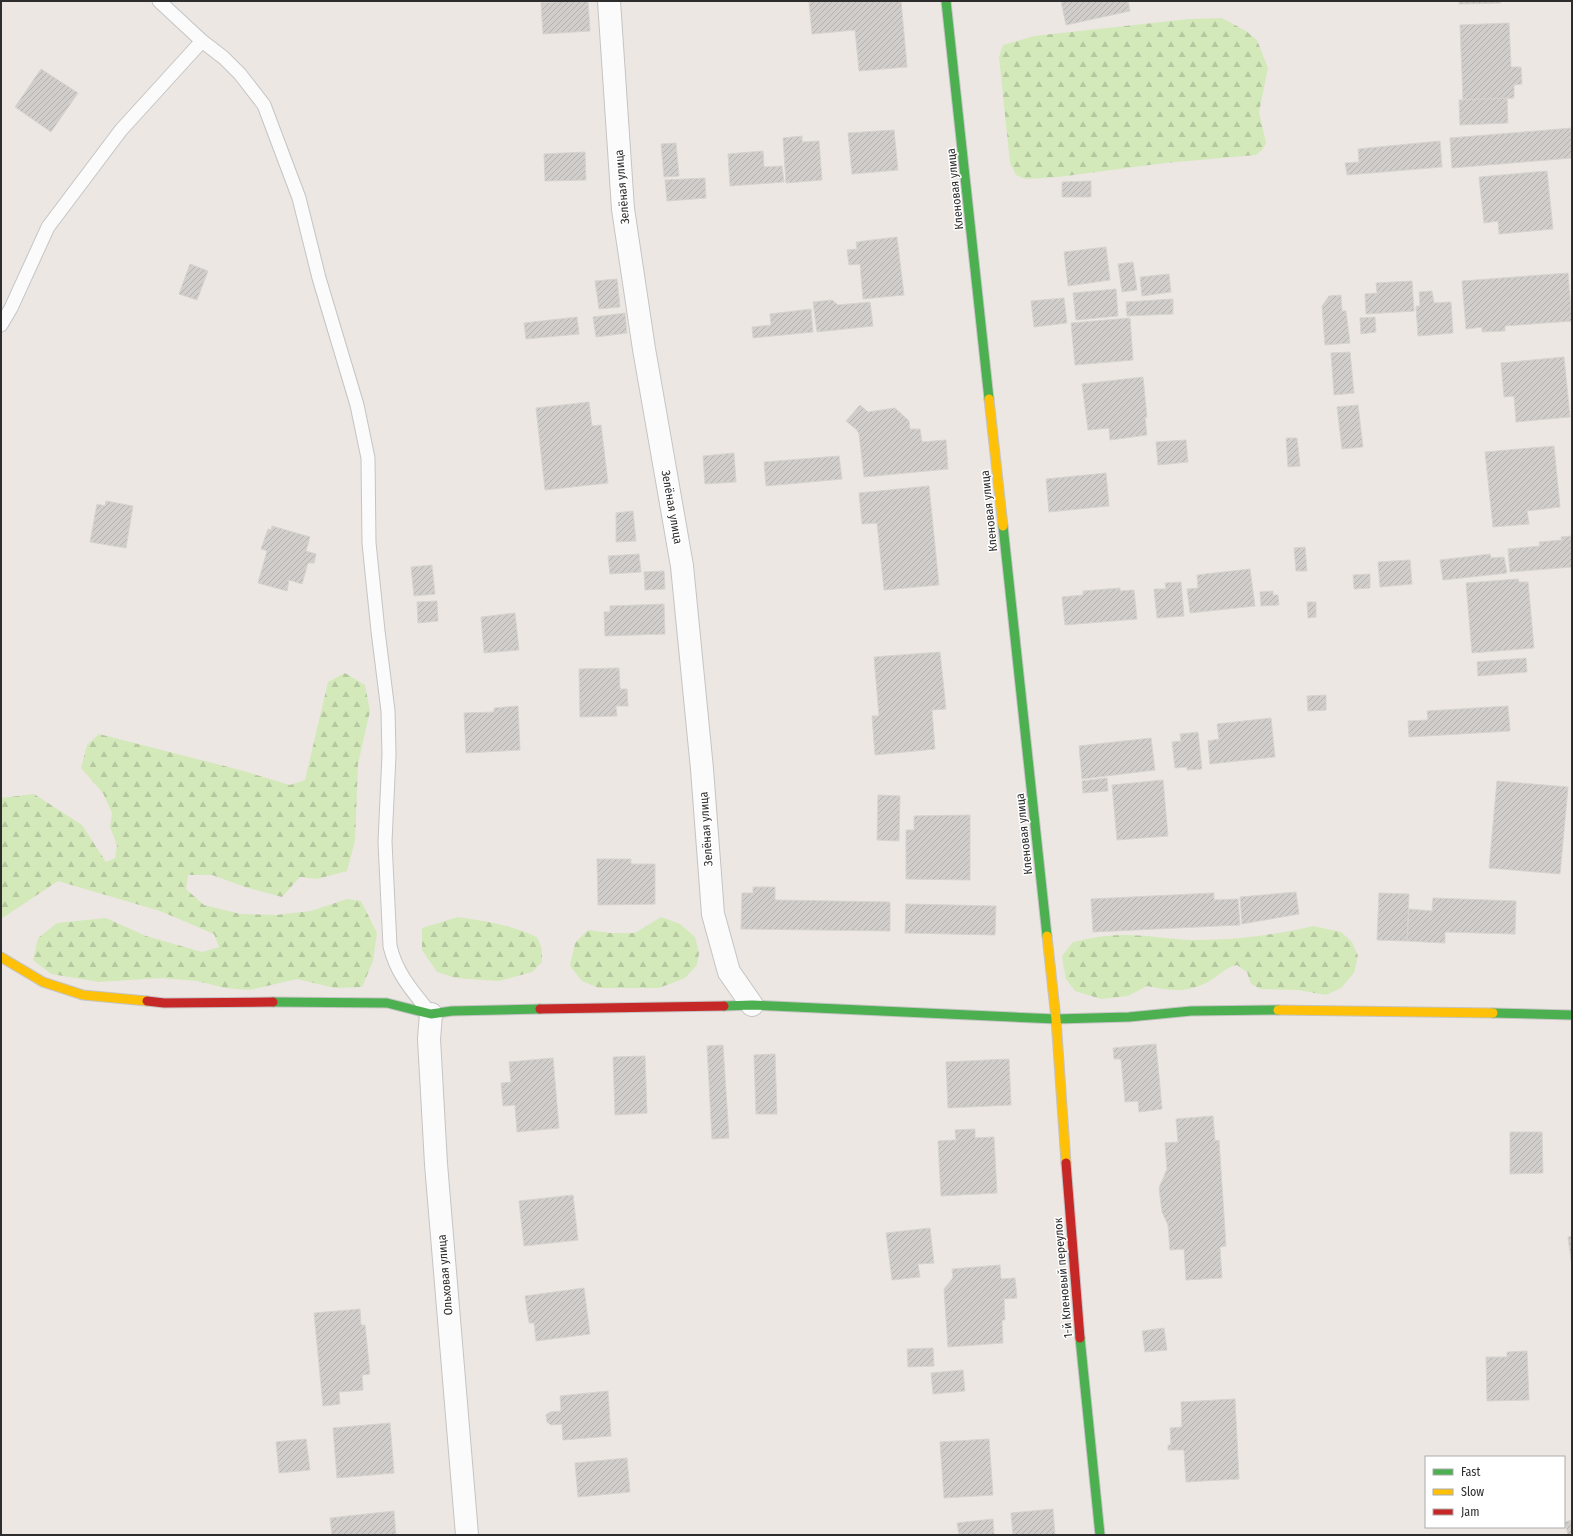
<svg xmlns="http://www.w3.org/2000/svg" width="1573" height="1536" viewBox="0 0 1573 1536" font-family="'Fira Sans Condensed',sans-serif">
<defs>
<pattern id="forest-firs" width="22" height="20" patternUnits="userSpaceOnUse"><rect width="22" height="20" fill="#d3e9ba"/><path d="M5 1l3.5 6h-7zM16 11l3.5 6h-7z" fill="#b5c8a0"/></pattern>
<pattern id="building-hatch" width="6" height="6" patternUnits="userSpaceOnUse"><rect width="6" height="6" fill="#d0cdca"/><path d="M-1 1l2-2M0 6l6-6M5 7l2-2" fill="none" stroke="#b3b0ae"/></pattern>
</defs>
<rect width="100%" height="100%" fill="#ece7e3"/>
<g fill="url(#forest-firs)">
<path d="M 1222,18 L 1246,31 L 1257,40 L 1268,68 L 1259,112 L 1266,143 L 1262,150 L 1256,155 L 1165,163 L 1058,177 L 1025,179 L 1016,175 L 1010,163 L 999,57 L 1003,45 L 1034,36 L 1189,19 Z"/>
<path d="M 345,673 L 365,685 L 370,711 L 358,764 L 355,841 L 347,871 L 317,879 L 300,877 L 282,897 L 245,887 L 212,875 L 188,875 L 186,889 L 204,905 L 241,914 L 276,915 L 311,911 L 347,899 L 361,901 L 377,933 L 373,961 L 362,987 L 335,988 L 297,979 L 250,990 L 225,988 L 197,981 L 161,978 L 99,982 L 51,974 L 33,960 L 38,938 L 57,923 L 106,918 L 146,936 L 202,952 L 219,947 L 214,934 L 160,911 L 58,881 L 1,919 L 1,798 L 34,794 L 82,825 L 106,862 L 115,858 L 117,845 L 110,827 L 112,813 L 103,793 L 81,768 L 87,745 L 99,734 L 240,770 L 290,785 L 305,780 L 328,682 Z"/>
<path d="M 458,917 C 485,921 512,925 537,937 L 542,949 L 542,962 L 532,972 L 499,981 L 456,978 L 437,972 L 422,950 L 422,928 Z"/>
<path d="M 661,917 L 680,924 L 695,937 L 699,953 L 697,965 L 685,978 L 659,988 L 599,988 L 582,981 L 570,966 L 575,943 L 588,930 L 610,933 L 635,933 Z"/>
<path d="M 1313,926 L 1341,932 L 1352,942 L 1358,956 L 1354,973 L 1341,988 L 1326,995 L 1298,990 L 1261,989 L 1251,984 L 1247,972 L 1237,965 C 1224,968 1219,976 1208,982 C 1187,993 1169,991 1147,986 L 1128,996 L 1101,999 L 1075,991 L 1066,979 L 1062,956 L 1073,942 C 1083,940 1095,937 1106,936 C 1136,932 1167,940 1198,940 C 1237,940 1275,935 1313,926 Z"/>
</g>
<g fill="url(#building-hatch)" stroke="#d7d3cf">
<path d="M 572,1 L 588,1 L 590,31 L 543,34 L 541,3 Z"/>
<path d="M 824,1 L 901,1 L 907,67 L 859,71 L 855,30 L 812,34 L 809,2 Z"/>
<path d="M 1061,1 L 1128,1 L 1130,11 L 1066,25 Z"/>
<path d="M 1459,1 L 1500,1 L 1501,3 L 1459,4 Z"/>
<path d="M 1509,23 L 1511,67 L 1521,67 L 1522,84 L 1514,85 L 1514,98 L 1463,100 L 1460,25 Z"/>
<path d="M 41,69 L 78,93 L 51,132 L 15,107 Z"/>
<path d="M 1507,98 L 1508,123 L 1460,125 L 1459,100 Z"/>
<path d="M 1572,128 L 1572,158 L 1452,168 L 1450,138 Z"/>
<path d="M 894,130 L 898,170 L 852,174 L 848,133 Z"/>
<path d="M 802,136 L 802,142 L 819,141 L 822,180 L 786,183 L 783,138 Z"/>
<path d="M 1440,141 L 1442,167 L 1347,175 L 1345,163 L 1359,162 L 1358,149 Z"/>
<path d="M 676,143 L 679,176 L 664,177 L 661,144 Z"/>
<path d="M 763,151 L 764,167 L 782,166 L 784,182 L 730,186 L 728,154 Z"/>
<path d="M 585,152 L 586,180 L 545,181 L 544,154 Z"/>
<path d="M 1547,171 L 1553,229 L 1499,234 L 1498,221 L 1484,223 L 1479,177 Z"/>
<path d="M 705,178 L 706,198 L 667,201 L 665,180 Z"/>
<path d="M 1091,181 L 1091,197 L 1062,197 L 1062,182 Z"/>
<path d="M 897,237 L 904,295 L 863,299 L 860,264 L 849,265 L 847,250 L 857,249 L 856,242 Z"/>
<path d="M 1106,247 L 1110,280 L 1068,286 L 1064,252 Z"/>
<path d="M 1133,262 L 1137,290 L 1122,292 L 1118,264 Z"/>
<path d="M 190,264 L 208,271 L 197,300 L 179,294 Z"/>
<path d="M 1568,273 L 1572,321 L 1505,326 L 1505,331 L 1482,332 L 1482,327 L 1466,329 L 1462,281 Z"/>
<path d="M 1169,274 L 1171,292 L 1142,296 L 1140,277 Z"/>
<path d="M 617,279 L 620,307 L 599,309 L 595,281 Z"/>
<path d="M 1412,281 L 1414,311 L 1366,314 L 1365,294 L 1377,293 L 1376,283 Z"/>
<path d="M 1116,289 L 1118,316 L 1076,320 L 1073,293 Z"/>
<path d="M 1432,291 L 1434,303 L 1451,302 L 1453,333 L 1418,336 L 1416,306 L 1420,306 L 1419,292 Z"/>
<path d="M 1341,295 L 1342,311 L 1346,311 L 1350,343 L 1325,345 L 1322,306 L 1329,296 Z"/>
<path d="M 1064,298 L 1067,323 L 1034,327 L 1031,301 Z"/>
<path d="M 1173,299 L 1173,314 L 1127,316 L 1126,302 Z"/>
<path d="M 832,300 L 838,305 L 870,302 L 873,326 L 817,332 L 813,302 Z"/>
<path d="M 811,309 L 813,332 L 753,338 L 752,327 L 771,325 L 770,314 Z"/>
<path d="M 625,313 L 627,333 L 596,337 L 593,317 Z"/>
<path d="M 577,317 L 579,334 L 526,339 L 524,323 Z"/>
<path d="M 1375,317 L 1376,332 L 1361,334 L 1360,318 Z"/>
<path d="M 1130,318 L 1133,360 L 1075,365 L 1071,323 Z"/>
<path d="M 1350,352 L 1354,393 L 1334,395 L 1331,353 Z"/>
<path d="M 1564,357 L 1570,417 L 1516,422 L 1514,396 L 1504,397 L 1501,363 Z"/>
<path d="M 1143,377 L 1147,417 L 1145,418 L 1147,435 L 1110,440 L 1109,428 L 1088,430 L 1082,384 Z"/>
<path d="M 589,402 L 592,426 L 601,425 L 608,483 L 545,490 L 536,408 Z"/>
<path d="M 860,405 L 868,412 L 895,408 L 909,421 L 910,429 L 920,429 L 922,442 L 946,440 L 948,469 L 864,477 L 859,434 L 857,430 L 846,421 Z"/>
<path d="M 1358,405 L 1363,447 L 1342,449 L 1337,407 Z"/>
<path d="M 1286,438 L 1297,438 L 1300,466 L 1288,467 Z"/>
<path d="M 1186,440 L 1188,462 L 1158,465 L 1156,442 Z"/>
<path d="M 1554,446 L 1560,507 L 1527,511 L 1529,524 L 1493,527 L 1485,452 Z"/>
<path d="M 734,453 L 736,482 L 705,484 L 703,456 Z"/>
<path d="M 839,456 L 842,479 L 766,486 L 764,462 Z"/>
<path d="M 1106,473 L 1109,506 L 1049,512 L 1046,479 Z"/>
<path d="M 929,486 L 939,585 L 884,590 L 877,523 L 862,524 L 859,493 Z"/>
<path d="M 106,501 L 133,506 L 126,548 L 90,542 L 97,504 L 105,506 Z"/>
<path d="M 633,511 L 636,541 L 616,542 L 616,513 Z"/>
<path d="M 272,526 L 310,537 L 306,551 L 316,554 L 314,563 L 308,563 L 302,584 L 289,580 L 287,591 L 258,583 L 267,551 L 261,549 L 268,529 L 271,530 Z"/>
<path d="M 1572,536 L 1572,567 L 1510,572 L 1508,549 L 1540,546 L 1539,542 L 1562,540 L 1561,537 Z"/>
<path d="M 1305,547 L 1307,571 L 1296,571 L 1294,548 Z"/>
<path d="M 639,554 L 641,572 L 610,574 L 608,556 Z"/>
<path d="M 1490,554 L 1491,558 L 1504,557 L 1507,573 L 1443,580 L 1440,560 Z"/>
<path d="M 1410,560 L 1412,584 L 1380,587 L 1378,562 Z"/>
<path d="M 432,565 L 435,594 L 414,596 L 411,567 Z"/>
<path d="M 1250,569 L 1255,606 L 1190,613 L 1187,589 L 1198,588 L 1197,575 Z"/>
<path d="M 664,571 L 665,589 L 645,590 L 644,572 Z"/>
<path d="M 1370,574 L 1370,588 L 1354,589 L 1353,575 Z"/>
<path d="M 1518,579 L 1519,582 L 1528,582 L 1534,648 L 1472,653 L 1466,583 Z"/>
<path d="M 1181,582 L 1184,616 L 1157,618 L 1154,589 L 1166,589 L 1165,583 Z"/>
<path d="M 1120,588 L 1120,591 L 1134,590 L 1137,619 L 1065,625 L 1062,597 L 1083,595 L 1083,591 Z"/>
<path d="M 1273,591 L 1273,595 L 1278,595 L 1279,605 L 1261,606 L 1260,592 Z"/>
<path d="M 437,601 L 438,621 L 418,623 L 417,602 Z"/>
<path d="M 1307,602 L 1316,602 L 1316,617 L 1308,618 Z"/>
<path d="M 664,604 L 665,634 L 605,636 L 604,612 L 610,612 L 610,606 Z"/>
<path d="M 515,613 L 519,650 L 484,653 L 481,617 Z"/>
<path d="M 940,652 L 946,709 L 932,710 L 935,749 L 875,755 L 872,716 L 879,716 L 874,657 Z"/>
<path d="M 1526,658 L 1527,672 L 1478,676 L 1477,662 Z"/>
<path d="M 619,668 L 620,689 L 627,689 L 628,706 L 616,706 L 617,716 L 580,717 L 579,669 Z"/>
<path d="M 1326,695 L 1326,710 L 1308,711 L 1307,696 Z"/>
<path d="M 518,706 L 520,750 L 466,753 L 464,713 L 494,712 L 494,708 Z"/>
<path d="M 1508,706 L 1510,731 L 1409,737 L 1408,721 L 1428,720 L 1427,711 Z"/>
<path d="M 1271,718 L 1275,757 L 1210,764 L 1208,741 L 1219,739 L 1217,724 Z"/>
<path d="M 1198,732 L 1202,769 L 1187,770 L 1187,767 L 1175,768 L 1172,742 L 1181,741 L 1180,734 Z"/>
<path d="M 1151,738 L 1155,770 L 1082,779 L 1079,746 Z"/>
<path d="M 1107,778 L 1108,791 L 1083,793 L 1082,781 Z"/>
<path d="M 1163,780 L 1168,836 L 1117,840 L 1112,785 Z"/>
<path d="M 1497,781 L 1568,787 L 1560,874 L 1489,868 Z"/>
<path d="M 878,795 L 900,796 L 899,841 L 877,840 Z"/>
<path d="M 970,815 L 970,880 L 906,879 L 906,830 L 914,830 L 914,816 Z"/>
<path d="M 597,859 L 631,859 L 631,864 L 655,864 L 655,904 L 598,905 Z"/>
<path d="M 753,887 L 775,887 L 775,900 L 890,902 L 890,931 L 741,929 L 742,893 L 753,893 Z"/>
<path d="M 1296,892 L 1299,914 L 1242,924 L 1240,897 Z"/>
<path d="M 1214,893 L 1214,900 L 1238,899 L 1240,925 L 1093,932 L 1091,899 Z"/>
<path d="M 1379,893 L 1409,894 L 1407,941 L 1377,940 Z"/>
<path d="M 1433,898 L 1516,901 L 1515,934 L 1445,932 L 1445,943 L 1407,941 L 1409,909 L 1432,911 Z"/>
<path d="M 906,904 L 996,906 L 995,935 L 905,933 Z"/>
<path d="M 1156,1044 L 1162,1109 L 1139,1112 L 1138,1101 L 1125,1102 L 1121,1059 L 1114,1059 L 1113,1048 Z"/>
<path d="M 723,1045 L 729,1138 L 712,1139 L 707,1046 Z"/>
<path d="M 775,1054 L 777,1114 L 756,1114 L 754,1055 Z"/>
<path d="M 645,1056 L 647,1113 L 615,1115 L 613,1057 Z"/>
<path d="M 553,1058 L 559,1128 L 517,1132 L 515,1105 L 503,1106 L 501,1083 L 511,1082 L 509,1062 Z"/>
<path d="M 1009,1059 L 1011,1105 L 948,1108 L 946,1062 Z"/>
<path d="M 1213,1116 L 1215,1141 L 1219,1140 L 1226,1246 L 1220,1247 L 1222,1278 L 1186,1280 L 1184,1249 L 1170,1250 L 1168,1225 L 1162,1212 L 1159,1188 L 1167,1169 L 1165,1143 L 1178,1142 L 1176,1119 Z"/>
<path d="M 975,1129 L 975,1138 L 994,1137 L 997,1193 L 941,1196 L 938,1141 L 956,1140 L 955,1130 Z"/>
<path d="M 1510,1132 L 1542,1132 L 1543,1173 L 1510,1174 Z"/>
<path d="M 573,1195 L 578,1240 L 524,1246 L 519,1201 Z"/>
<path d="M 930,1228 L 934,1263 L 918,1264 L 920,1277 L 892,1280 L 886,1233 Z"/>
<path d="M 1572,1236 L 1572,1267 L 1568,1237 Z"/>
<path d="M 1000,1265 L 1001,1279 L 1015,1278 L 1017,1298 L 1004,1299 L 1005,1320 L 1002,1320 L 1003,1343 L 948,1347 L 944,1289 L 953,1278 L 952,1269 Z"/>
<path d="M 584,1288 L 590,1334 L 536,1341 L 534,1323 L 529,1323 L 525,1296 Z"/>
<path d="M 360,1309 L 361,1325 L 365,1325 L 370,1374 L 362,1375 L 363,1390 L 339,1392 L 340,1404 L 323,1406 L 314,1313 Z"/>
<path d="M 1164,1328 L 1167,1350 L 1145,1352 L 1142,1331 Z"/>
<path d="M 933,1348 L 934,1366 L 908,1367 L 907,1349 Z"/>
<path d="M 1527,1351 L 1529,1400 L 1487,1401 L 1486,1357 L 1507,1357 L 1507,1352 Z"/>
<path d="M 963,1370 L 965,1391 L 933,1394 L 931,1373 Z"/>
<path d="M 608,1391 L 611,1436 L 563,1440 L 562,1424 L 551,1425 L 547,1422 L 546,1415 L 550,1412 L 561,1411 L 560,1396 Z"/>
<path d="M 1235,1399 L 1239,1479 L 1186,1482 L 1184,1450 L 1168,1450 L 1168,1445 L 1171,1445 L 1170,1428 L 1182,1427 L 1181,1402 Z"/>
<path d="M 390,1423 L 394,1473 L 337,1478 L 333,1428 Z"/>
<path d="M 306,1439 L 310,1470 L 279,1473 L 276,1442 Z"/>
<path d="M 989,1439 L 993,1495 L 944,1498 L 940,1442 Z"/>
<path d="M 627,1458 L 630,1492 L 578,1497 L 575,1463 Z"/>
<path d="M 1053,1509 L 1055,1535 L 1013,1535 L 1011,1513 Z"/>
<path d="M 394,1511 L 396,1535 L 332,1535 L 330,1518 Z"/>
<path d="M 993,1519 L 994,1535 L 959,1535 L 957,1523 Z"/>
<path d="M 1572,1520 L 1572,1535 L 1568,1535 L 1565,1522 Z"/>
</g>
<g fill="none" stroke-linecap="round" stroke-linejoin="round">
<defs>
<g id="lane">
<path d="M 159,1 L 202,41 L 224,58 L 240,74 L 264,105 L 299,198 L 319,278 L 357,405 L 368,458 L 369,543 L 378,631 L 388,711 L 389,755 L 385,842 L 390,946 C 396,973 413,992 431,1014"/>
<path d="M 1,325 L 11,308 L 48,227 L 121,130 L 202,41"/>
</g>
<g id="street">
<path d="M 609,1 L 623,209 L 644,349 L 682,566 L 702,769 L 713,914 L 729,972 L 752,1005"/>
<path d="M 431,1014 L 429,1039 L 436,1164 L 467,1535"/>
</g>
<g id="fast">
<path d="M 946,1 L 989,399"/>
<path d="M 1003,526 L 1047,936"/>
<path d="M 273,1002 L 387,1003 L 431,1014 L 452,1011 L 540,1009"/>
<path d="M 724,1006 L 752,1005 L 1056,1019 L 1129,1017 L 1191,1011 L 1278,1010"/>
<path d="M 1493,1013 L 1572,1015"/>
<path d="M 1080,1338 L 1100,1535"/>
</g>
<g id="slow">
<path d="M 989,399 L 1003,526"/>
<path d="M 1047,936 L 1056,1019 L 1066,1163"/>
<path d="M 1,957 L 43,982 L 83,995 L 147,1001"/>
<path d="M 1278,1010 L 1493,1013"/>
</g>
<g id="jam">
<path d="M 147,1001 L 164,1003 L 273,1002"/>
<path d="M 540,1009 L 724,1006"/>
<path d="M 1066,1163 L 1080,1338"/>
</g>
</defs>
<use href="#lane" stroke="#c5c4c4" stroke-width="15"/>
<use href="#street" stroke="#c5c4c4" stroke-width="24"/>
<use href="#fast" stroke="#c5c4c4" stroke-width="11"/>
<use href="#slow" stroke="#c5c4c4" stroke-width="11"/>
<use href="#jam" stroke="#c5c4c4" stroke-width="11"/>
<use href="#lane" stroke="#fcfbfb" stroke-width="13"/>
<use href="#street" stroke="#fcfbfb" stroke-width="22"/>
<use href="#fast" stroke="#4caf50" stroke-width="9"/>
<use href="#slow" stroke="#ffc107" stroke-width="9"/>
<use href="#jam" stroke="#c62828" stroke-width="9"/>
</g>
<g text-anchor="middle" stroke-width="3" stroke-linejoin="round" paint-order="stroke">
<g font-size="12" fill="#2d2d2d" stroke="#fff">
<text transform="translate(622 187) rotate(-95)" y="4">Зелёная улица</text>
<text transform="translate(955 189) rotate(-96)" y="4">Кленовая улица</text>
<text transform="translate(672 507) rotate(80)" y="4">Зелёная улица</text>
<text transform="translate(989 511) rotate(-96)" y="4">Кленовая улица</text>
<text transform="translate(706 829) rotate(-94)" y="4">Зелёная улица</text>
<text transform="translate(1024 834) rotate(-96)" y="4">Кленовая улица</text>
<text transform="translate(445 1275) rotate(-95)" y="4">Ольховая улица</text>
<text transform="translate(1063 1278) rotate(-95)" y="4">1-й Кленовый переулок</text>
</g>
</g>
<rect width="1573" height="1536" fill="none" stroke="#2d2d2d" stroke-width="4"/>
<rect x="1425" y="1456" width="140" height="72" fill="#ffffff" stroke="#ababab"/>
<rect x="1433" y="1469" width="20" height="6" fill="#4caf50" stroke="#ababab"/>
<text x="1461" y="1476" font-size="12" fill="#2d2d2d">Fast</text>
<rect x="1433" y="1489" width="20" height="6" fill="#ffc107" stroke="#ababab"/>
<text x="1461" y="1496" font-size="12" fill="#2d2d2d">Slow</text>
<rect x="1433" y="1509" width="20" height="6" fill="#c62828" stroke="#ababab"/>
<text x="1461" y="1516" font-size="12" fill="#2d2d2d">Jam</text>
</svg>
